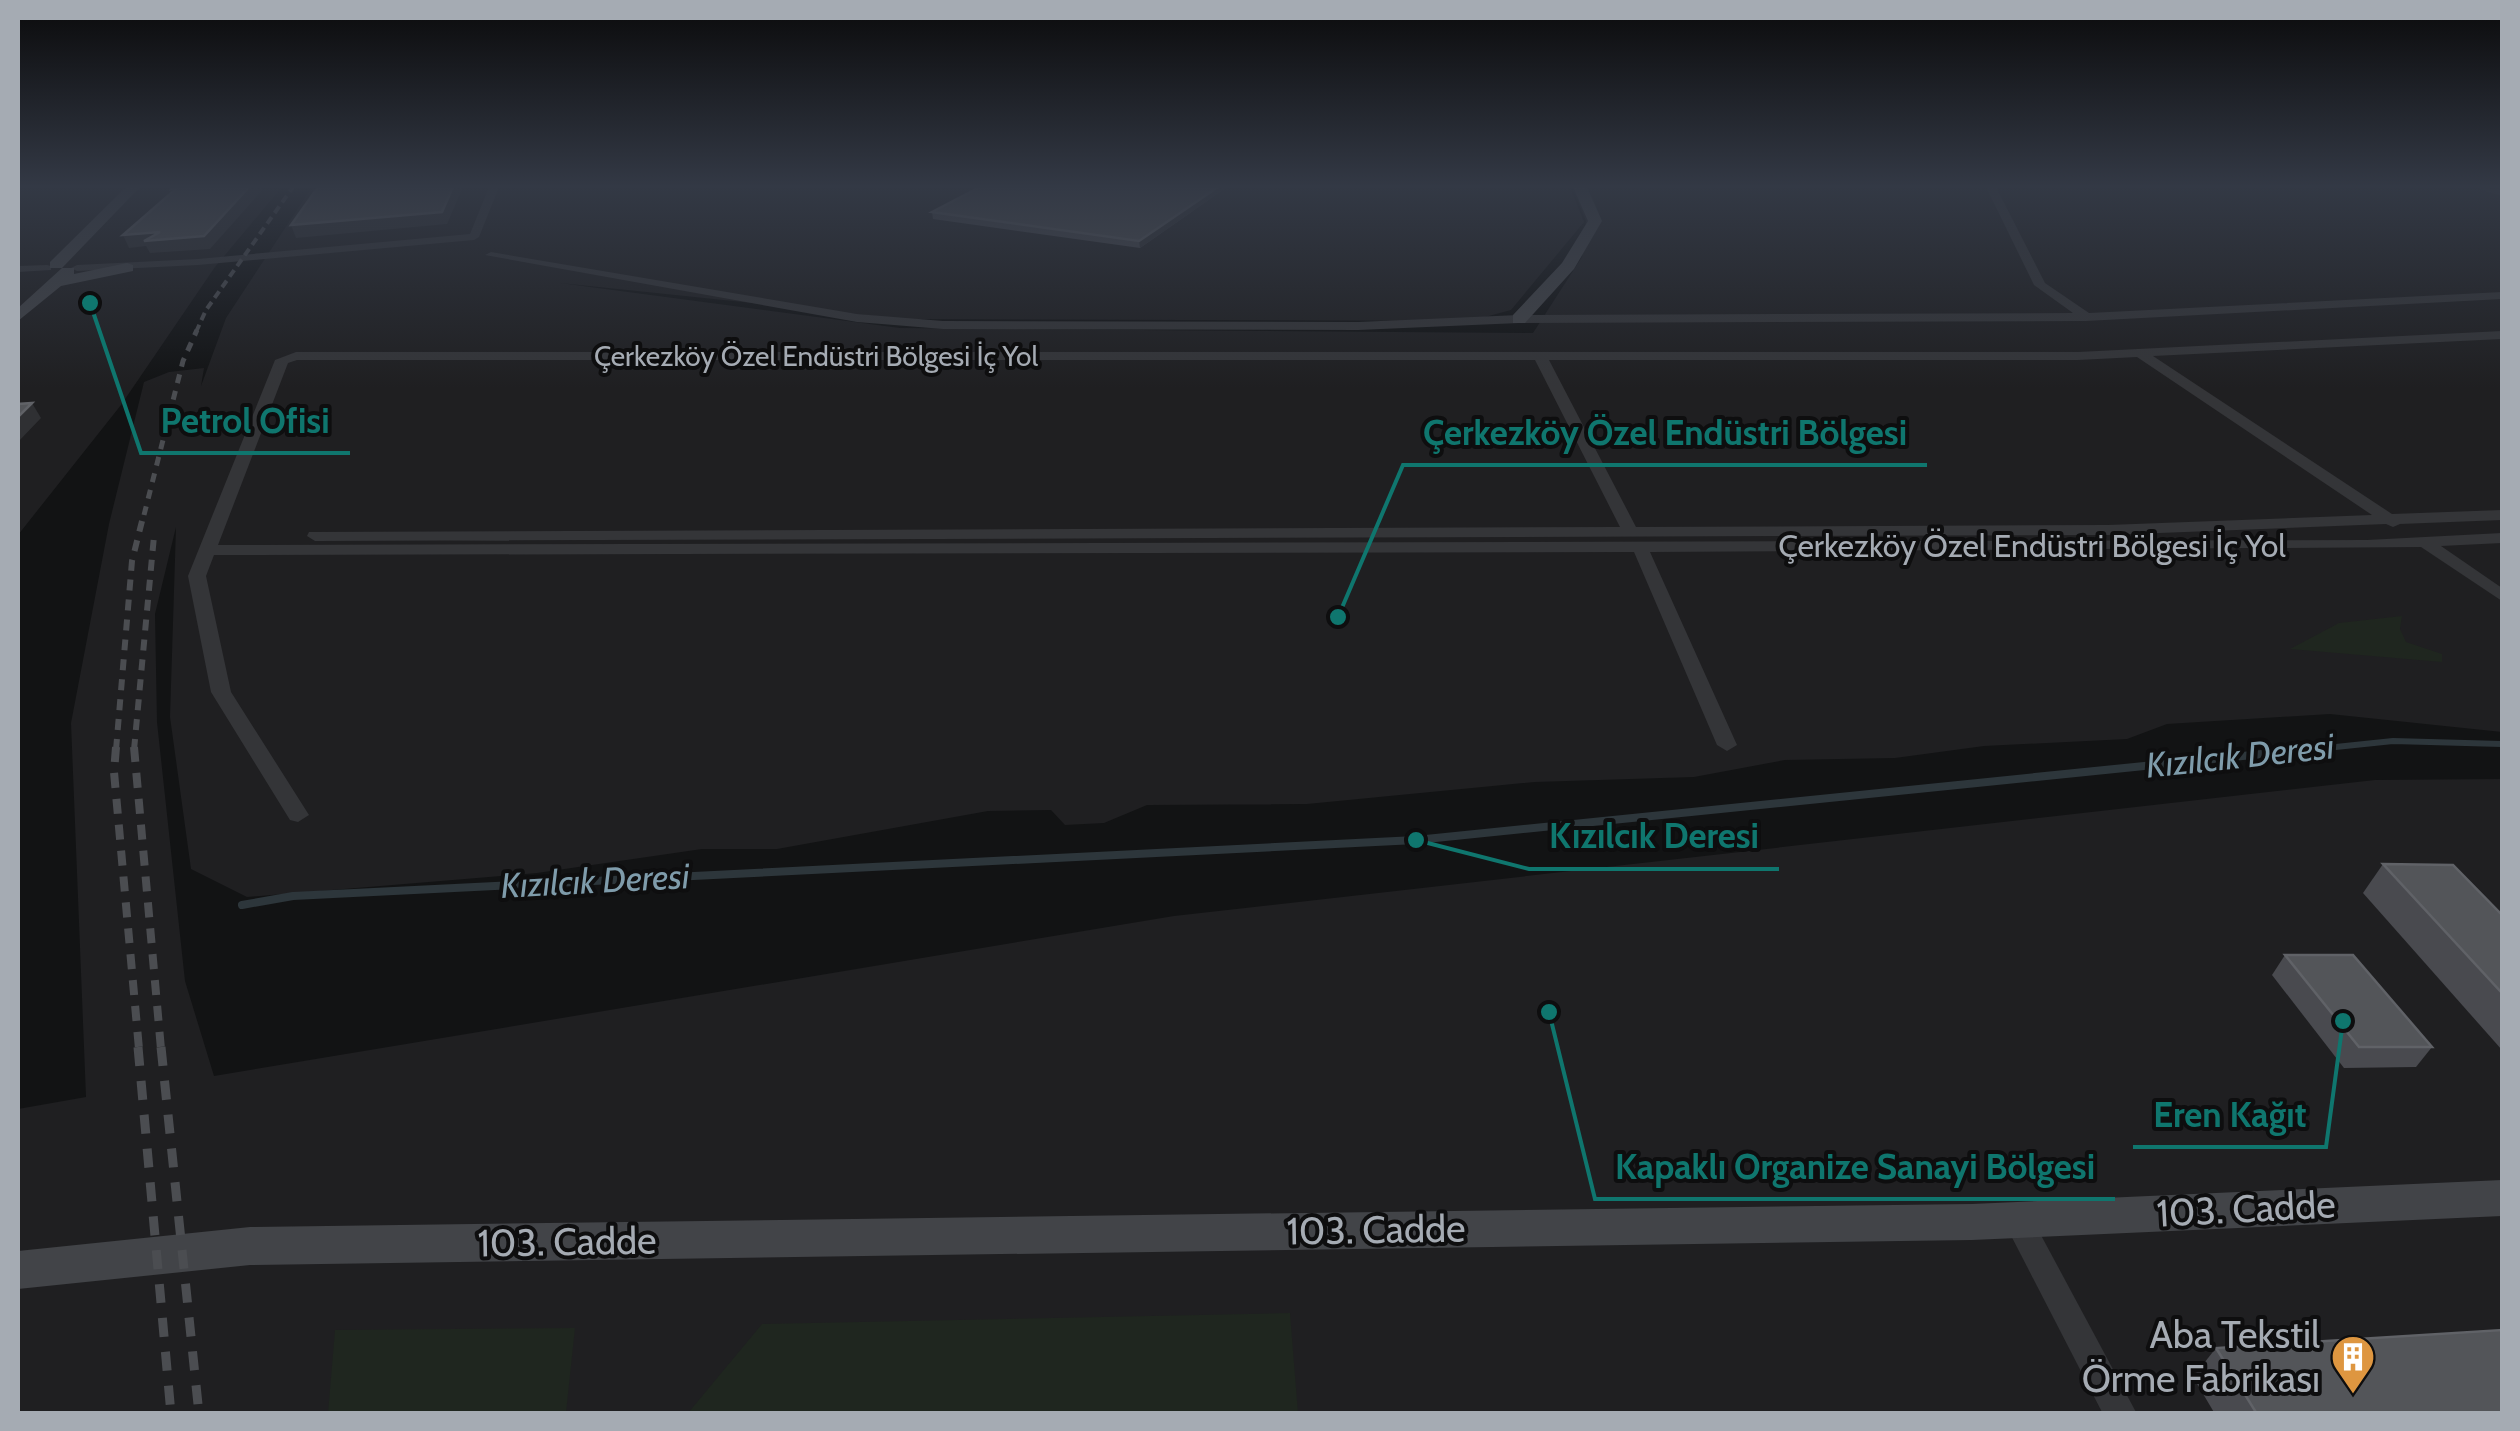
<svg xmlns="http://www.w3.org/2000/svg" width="2520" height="1431" viewBox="0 0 2520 1431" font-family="Cabin,sans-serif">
<rect width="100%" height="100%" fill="#121314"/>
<g fill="#1f1f21">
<path d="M 18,187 L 282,187 L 215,267 L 121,405 L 18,535 Z"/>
<path d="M 312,187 L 1570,187 L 1584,222 L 1511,310 L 1470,321 L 904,319 L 560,283 L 900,328 L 1533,333 L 1582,257 L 1586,221 L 1572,187 L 2502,187 L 2502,732 L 2330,714 L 2167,724 L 2127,739 L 1984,746 L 1895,758 L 1785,760 L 1694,777 L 1535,782 L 1307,804 L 1147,805 L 1104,823 L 1065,825 L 1051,810 L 988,811 L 777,849 L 702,849 L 537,873 L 247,897 L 191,869 L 170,717 L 176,527 L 155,614 L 157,722 L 185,981 L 214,1076 L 1174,916 L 2375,780 L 2502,779 L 2502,1413 L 18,1414 L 18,1109 L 86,1097 L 71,723 L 109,524 L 144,382 L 169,372 L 204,368 L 201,386 L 226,318 Z"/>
</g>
<g fill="#1f261f">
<path d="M 2402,616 L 2400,629 L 2406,642 L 2442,654 L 2442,662 L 2290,649 L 2339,623 Z"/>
<path d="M 1290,1313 L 1298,1413 L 688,1413 L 762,1324 Z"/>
<path d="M 575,1328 L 566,1413 L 328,1413 L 335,1330 Z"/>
</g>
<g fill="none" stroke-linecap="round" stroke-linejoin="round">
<path stroke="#2d363b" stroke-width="6" d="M 2307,750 L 2393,741 L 2502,744"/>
<path stroke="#2d363b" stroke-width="8" d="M 242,905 L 293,896 L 1416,840 L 2331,747"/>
<g fill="#343538" fill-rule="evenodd">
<path d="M 489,187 L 499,187 L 479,237 L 474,240 L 198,265 L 77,271 L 71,268 L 77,265 L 198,259 L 470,234 Z"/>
<path d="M 1986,187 L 1996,187 L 2045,283 L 2089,313 L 2502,292 L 2502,299 L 2086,321 L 1519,323 L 1358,330 L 943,329 L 857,322 L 485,255 L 491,252 L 857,314 L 943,321 L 1358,322 L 1519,315 L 2073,313 L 2034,285 Z"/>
<path d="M 2477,187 L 2502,190 L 2502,196 L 2479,189 Z"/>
<path d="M 47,265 L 51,266 L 51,270 L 18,272 L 18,266 Z"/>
<path d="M 2502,331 L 2502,339 L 2153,356 L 2392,514 L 2502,510 L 2502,520 L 2400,524 L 2393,527 L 2386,524 L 2108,535 L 315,541 L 307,536 L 309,532 L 1620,527 L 1535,360 L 297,360 L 288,363 L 218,545 L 2367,540 L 2502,533 L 2502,543 L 2441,546 L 2502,588 L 2502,601 L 2421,547 L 1650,552 L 1737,745 L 1727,751 L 1717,745 L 1634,552 L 214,555 L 206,576 L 231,692 L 309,815 L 298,822 L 290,820 L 211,692 L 188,576 L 275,360 L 296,352 L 2078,352 ZM 2137,357 L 2372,515 L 2108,525 L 1636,527 L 1549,360 L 2078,360 Z"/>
<path d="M 2018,1207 L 2028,1211 L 2137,1414 L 2103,1414 L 2003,1220 L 2008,1211 Z"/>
</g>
<g fill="#424448" fill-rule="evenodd">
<path d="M 126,187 L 140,187 L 62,268 L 50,268 L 50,262 Z"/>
<path d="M 1573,187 L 1587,187 L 1602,221 L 1574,269 L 1525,323 L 1513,323 L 1513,315 L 1562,263 L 1588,221 Z"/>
<path d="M 127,263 L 133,265 L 133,271 L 61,286 L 18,321 L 18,308 L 62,268 L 74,268 L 74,274 Z"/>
<path d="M 2502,1180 L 2502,1216 L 1972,1240 L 250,1265 L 18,1289 L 18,1251 L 250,1227 L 1972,1204 Z"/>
</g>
<path stroke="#4b4d51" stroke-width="4" stroke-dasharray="8 5" stroke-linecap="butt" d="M 196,332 L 206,310 L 293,187"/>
<path stroke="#4b4d51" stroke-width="5" stroke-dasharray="9 8" stroke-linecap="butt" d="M 144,515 L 183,361 L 197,330"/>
<g stroke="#4b4d51" stroke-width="6" stroke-dasharray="11 9" stroke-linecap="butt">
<path d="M 116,750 L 132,561 L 144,513"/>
<path d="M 134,750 L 154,536"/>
</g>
<g stroke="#4b4d51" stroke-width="8" stroke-dasharray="15 11" stroke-linecap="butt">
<path d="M 116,747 L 114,772 L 139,1049"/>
<path d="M 134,747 L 161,1049"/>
</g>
<g stroke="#4b4d51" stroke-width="9" stroke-dasharray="19 15" stroke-linecap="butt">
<path d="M 138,1047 L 171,1414"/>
<path d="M 161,1047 L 199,1414"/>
</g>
</g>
<g fill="#494a4f">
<path d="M 1227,187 L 1140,248 L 933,219 L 932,212 Z"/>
<path d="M 2383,864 L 2502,915 L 2502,1050 L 2363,893 Z"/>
<path d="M 2285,955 L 2432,1047 L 2416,1067 L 2344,1068 L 2272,975 Z"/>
<path d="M 2216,1348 L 2502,1414 L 2215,1414 L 2193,1377 Z"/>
</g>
<g fill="#2f3033">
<path d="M 249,187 L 265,187 L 210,249 L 150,253 L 146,246 L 129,248 L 123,235 Z"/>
<path d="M 453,187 L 463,187 L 447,224 L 296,238 L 291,225 Z"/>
<path d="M 1218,187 L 1227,187 L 1140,248 L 1139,241 Z"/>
<path d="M 32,403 L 41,418 L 18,442 L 18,417 Z"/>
</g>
<g fill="#535559" stroke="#606267" stroke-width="2.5">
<path d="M 172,187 L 249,187 L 204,236 L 144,241 L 160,232 L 123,235 L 177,188 L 171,189 Z"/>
<path d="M 318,187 L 453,187 L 442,212 L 291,225 Z"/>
<path d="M 980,187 L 1218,187 L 1139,241 L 932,212 Z"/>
<path d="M 32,403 L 18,417 L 18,404 Z"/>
<path d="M 2383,864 L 2453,865 L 2502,915 L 2502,993 Z"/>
<path d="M 2285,955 L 2353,955 L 2432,1047 L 2359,1047 Z"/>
<path d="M 2502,1330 L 2502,1414 L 2257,1414 L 2216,1348 Z"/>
</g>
<linearGradient id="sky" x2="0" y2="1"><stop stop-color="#0a0a0b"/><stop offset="0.48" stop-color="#333945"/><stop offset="1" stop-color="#333945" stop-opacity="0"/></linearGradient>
<rect width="2520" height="388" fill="url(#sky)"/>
<defs>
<symbol id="building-pin" viewBox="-11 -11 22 30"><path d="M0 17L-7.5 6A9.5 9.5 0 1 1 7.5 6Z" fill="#de9640" stroke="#0e0e0f"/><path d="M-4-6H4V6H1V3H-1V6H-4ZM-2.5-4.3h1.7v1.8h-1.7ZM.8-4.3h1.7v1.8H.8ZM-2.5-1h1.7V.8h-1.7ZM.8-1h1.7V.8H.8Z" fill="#fff"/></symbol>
</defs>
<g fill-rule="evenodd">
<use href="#building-pin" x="2328" y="1332" width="50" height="68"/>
</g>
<g text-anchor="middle" stroke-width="8" stroke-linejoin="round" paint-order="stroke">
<g font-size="28" fill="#a5abb3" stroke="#0e0e0f">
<text x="816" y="366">Çerkezköy Özel Endüstri Bölgesi İç Yol</text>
</g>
<g font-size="32" fill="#a5abb3" stroke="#0e0e0f">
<text x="2032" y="557">Çerkezköy Özel Endüstri Bölgesi İç Yol</text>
</g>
<g font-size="35" font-style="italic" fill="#7f9cab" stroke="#0e0e0f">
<text transform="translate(2240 756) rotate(-6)" y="12">Kızılcık Deresi</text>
<text transform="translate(595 881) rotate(-3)" y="12">Kızılcık Deresi</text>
</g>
<g font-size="38" fill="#a5abb3" stroke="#0e0e0f">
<text transform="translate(2246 1209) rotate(-3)" y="13">103. Cadde</text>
<text transform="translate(1376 1230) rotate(-1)" y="13">103. Cadde</text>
<text transform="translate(567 1242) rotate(-1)" y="13">103. Cadde</text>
</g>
<g font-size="38" fill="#a5abb3" stroke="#0e0e0f" text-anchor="end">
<text x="2320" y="1348">Aba Tekstil<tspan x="2320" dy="44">Örme Fabrikası</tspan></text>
</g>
</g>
<path fill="none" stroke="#0f766e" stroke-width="4" d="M90 303L141 453H350M1338 617L1403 465H1927M1416 840L1529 869H1779M2343 1021L2326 1147H2133M1549 1012L1595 1199H2115"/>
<g fill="#0f766e" stroke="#0e0e0f" stroke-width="4">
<circle cx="90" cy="303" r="10"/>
<circle cx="1338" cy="617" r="10"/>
<circle cx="1416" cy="840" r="10"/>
<circle cx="2343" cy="1021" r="10"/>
<circle cx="1549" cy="1012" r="10"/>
</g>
<g font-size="35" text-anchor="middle" font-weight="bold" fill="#0f766e" stroke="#0e0e0f" stroke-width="8" stroke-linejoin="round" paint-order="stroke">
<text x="245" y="433">Petrol Ofisi</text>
<text x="1665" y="445">Çerkezköy Özel Endüstri Bölgesi</text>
<text x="1654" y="848">Kızılcık Deresi</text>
<text x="2230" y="1127">Eren Kağıt</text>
<text x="1855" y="1179">Kapaklı Organize Sanayi Bölgesi</text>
</g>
<rect width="2520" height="1431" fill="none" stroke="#a5abb3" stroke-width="40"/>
</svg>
